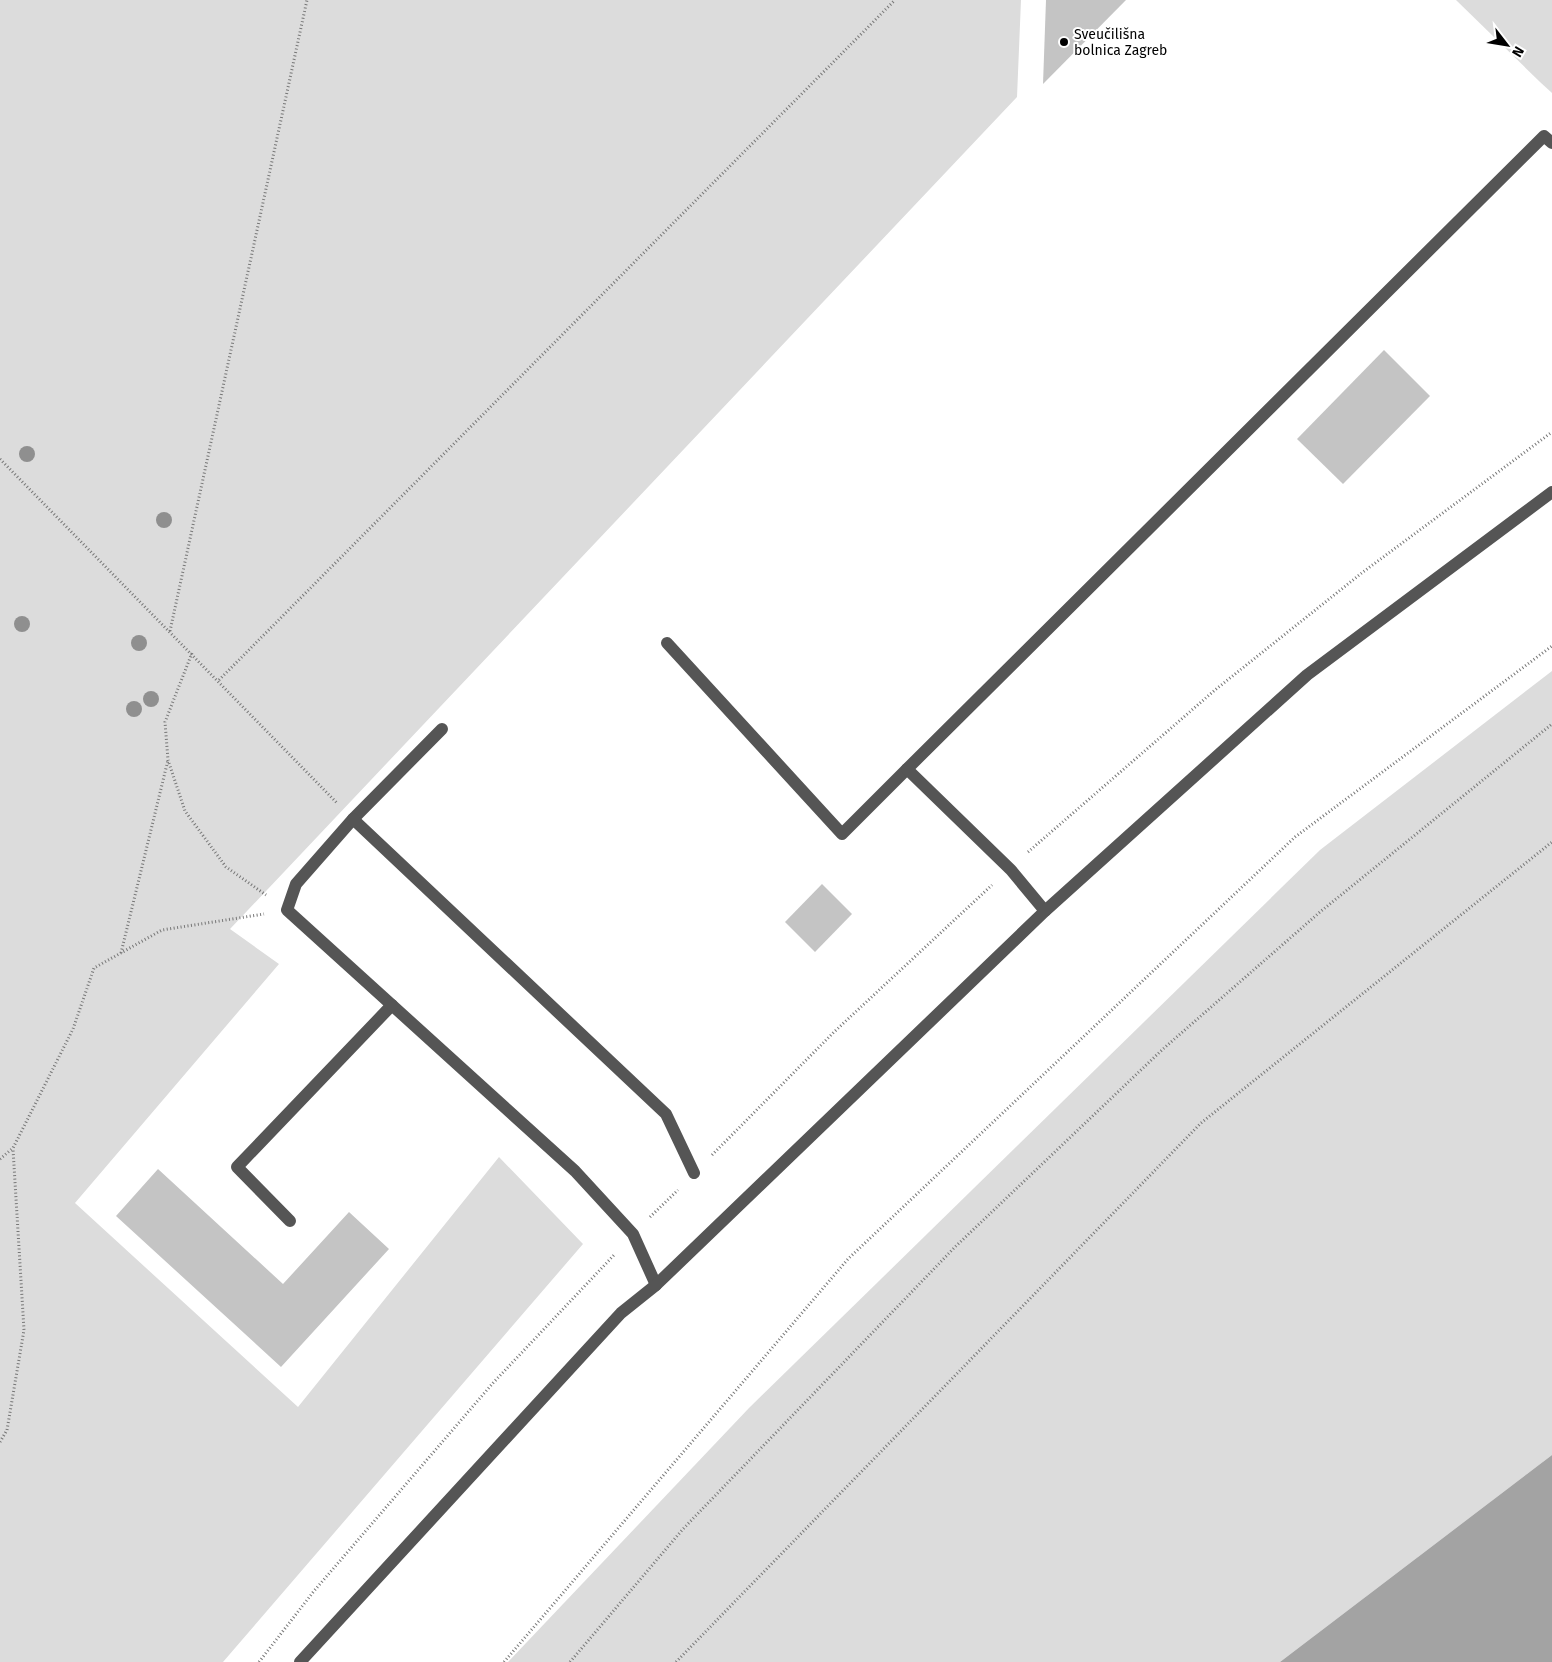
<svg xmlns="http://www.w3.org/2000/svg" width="1552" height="1662" viewBox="0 0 1552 1662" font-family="'Fira Sans',sans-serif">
<rect width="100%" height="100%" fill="#fff"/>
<g fill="#dcdcdc">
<path d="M 0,0 L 1021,0 L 1017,97 L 230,929 L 279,964 L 75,1203 L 298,1407 L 499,1157 L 583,1244 L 223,1662 L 0,1662 Z"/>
<path d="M 1456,0 L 1552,0 L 1552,93 L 1540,82 Z"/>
<path d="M 1552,671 L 1552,1455 L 1280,1662 L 508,1662 L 749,1408 L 1320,850 Z"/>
</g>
<path fill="#a3a3a3" d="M 1552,1455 L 1552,1662 L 1280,1662 Z"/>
<g fill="#c4c4c4">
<path d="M 1046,0 L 1126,0 L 1043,84 Z"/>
<path d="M 1384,350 L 1430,396 L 1343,484 L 1297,439 Z"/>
<path d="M 822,884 L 852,914 L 815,952 L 785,922 Z"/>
<path d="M 158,1169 L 283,1284 L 349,1212 L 389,1249 L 281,1367 L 116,1216 Z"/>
</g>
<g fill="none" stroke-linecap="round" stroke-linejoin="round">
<g stroke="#777" stroke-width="3" stroke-dasharray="1 2.5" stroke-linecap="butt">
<path d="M 0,459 L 337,803"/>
<path d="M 170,631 L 307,0"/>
<path d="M 192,653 L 165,722 L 168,760 L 185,811 L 226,867 L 266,895"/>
<path d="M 219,680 L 895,0"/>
<path d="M 1028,852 L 1215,690 L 1363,572 L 1552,432"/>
<path d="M 121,953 L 168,760"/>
<path d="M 712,1155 L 834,1032 L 992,885"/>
<path d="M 0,1159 L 13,1148 L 73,1029 L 94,968 L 162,930 L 264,914"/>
<path d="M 650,1217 L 678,1190"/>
<path d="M 0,1442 L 7,1430 L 24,1330 L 13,1149"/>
<path d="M 259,1662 L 314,1591 L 493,1383 L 615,1254"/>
<path d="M 504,1662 L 848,1259 L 1295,837 L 1552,646"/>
<path d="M 570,1662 L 683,1529 L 955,1247 L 1163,1049 L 1320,912 L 1552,724"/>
<path d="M 676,1662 L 1201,1123 L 1552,842"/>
</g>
<g stroke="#555" stroke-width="12">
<path d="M 667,643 L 842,834 L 907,769"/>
<path d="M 353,819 L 442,729"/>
<path d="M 1045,911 L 1011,870 L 907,769 L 1544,136 L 1552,143"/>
<path d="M 290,1221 L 237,1167 L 392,1005"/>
<path d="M 656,1285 L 633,1234 L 575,1171 L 287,910 L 296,884 L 353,819 L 666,1114 L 694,1173"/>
<path d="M 300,1662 L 621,1313 L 656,1285 L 1045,911 L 1307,675 L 1552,492"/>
</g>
</g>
<g fill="#8f8f8f">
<circle cx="27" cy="454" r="8"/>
<circle cx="164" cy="520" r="8"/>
<circle cx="22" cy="624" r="8"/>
<circle cx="139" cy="643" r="8"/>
<circle cx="151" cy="699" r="8"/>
<circle cx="134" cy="709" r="8"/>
</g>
<circle fill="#000" stroke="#fff" stroke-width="2" cx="1064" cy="42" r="5"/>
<g text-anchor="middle" stroke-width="4" stroke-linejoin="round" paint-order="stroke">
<g font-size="14" fill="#000" stroke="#fff" text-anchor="start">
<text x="1074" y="39">Sveučilišna<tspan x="1074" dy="16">bolnica Zagreb</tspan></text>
</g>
</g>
<g transform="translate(1507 45) rotate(121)" stroke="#ffffff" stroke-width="4" paint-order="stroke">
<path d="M0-4L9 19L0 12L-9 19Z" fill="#000000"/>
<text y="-8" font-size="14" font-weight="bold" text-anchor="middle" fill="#000000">N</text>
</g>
</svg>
